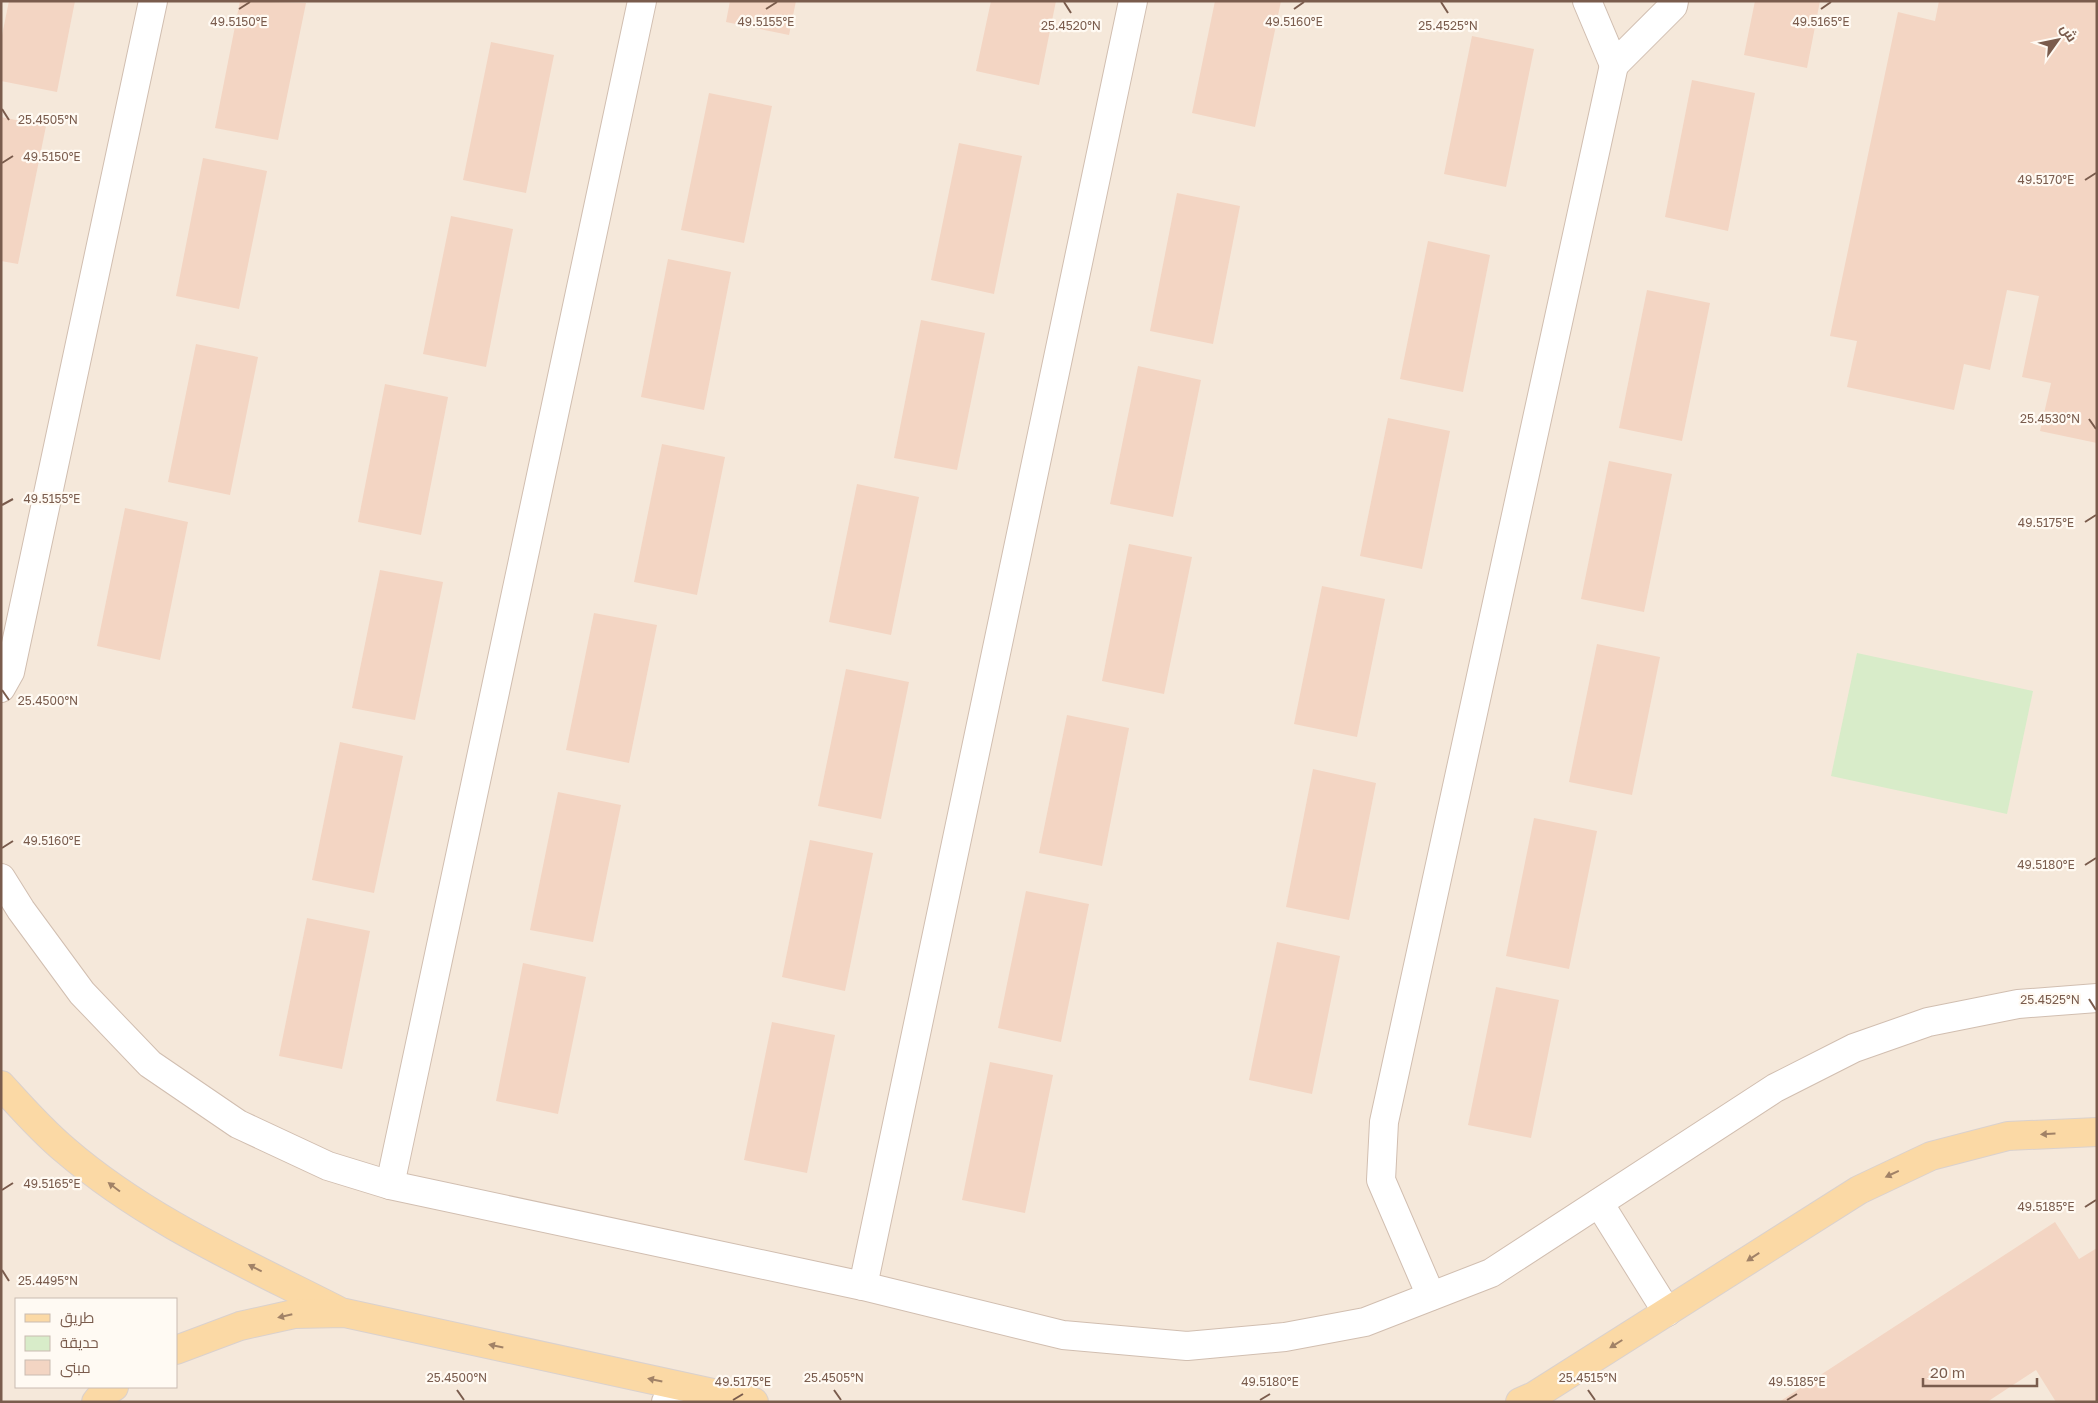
<svg xmlns="http://www.w3.org/2000/svg" width="2098" height="1403" viewBox="0 0 2098 1403" font-family="'Golos Text',Cairo,sans-serif">
<rect width="100%" height="100%" fill="#fdf6ec"/>
<path fill="#f5e8da" fill-rule="evenodd" d="M 1,1 L 2097,1 L 2097,1402 L 1,1402 ZM 16,1299 L 176,1299 L 176,1387 L 16,1387 Z"/>
<path fill="#d8ecc9" d="M 1857,653 L 2033,691 L 2007,814 L 1831,776 Z"/>
<g fill="#f3d5c3">
<path d="M 9,1 L 75,1 L 57,92 L 1,81 L 1,40 Z"/>
<path d="M 240,1 L 306,3 L 278,140 L 215,128 Z"/>
<path d="M 730,1 L 796,1 L 789,35 L 726,22 Z"/>
<path d="M 991,1 L 1056,1 L 1039,85 L 976,71 Z"/>
<path d="M 1215,1 L 1281,1 L 1255,127 L 1192,113 Z"/>
<path d="M 1755,1 L 1820,1 L 1807,68 L 1744,55 Z"/>
<path d="M 1939,1 L 2097,1 L 2097,443 L 2040,431 L 2051,383 L 2022,377 L 2039,296 L 2007,290 L 1990,370 L 1964,364 L 1954,410 L 1847,387 L 1857,341 L 1830,336 L 1898,12 L 1935,21 Z"/>
<path d="M 1472,36 L 1534,49 L 1506,187 L 1444,174 Z"/>
<path d="M 491,42 L 554,55 L 526,193 L 463,180 Z"/>
<path d="M 1692,80 L 1755,93 L 1728,231 L 1665,217 Z"/>
<path d="M 709,93 L 772,106 L 744,243 L 681,230 Z"/>
<path d="M 1,117 L 46,126 L 18,264 L 1,261 Z"/>
<path d="M 959,143 L 1022,156 L 994,294 L 931,280 Z"/>
<path d="M 203,158 L 267,171 L 239,309 L 176,296 Z"/>
<path d="M 1177,193 L 1240,206 L 1213,344 L 1150,331 Z"/>
<path d="M 451,216 L 513,229 L 486,367 L 423,354 Z"/>
<path d="M 1428,241 L 1490,255 L 1463,392 L 1400,379 Z"/>
<path d="M 668,259 L 731,272 L 704,410 L 641,397 Z"/>
<path d="M 1647,290 L 1710,303 L 1682,441 L 1619,428 Z"/>
<path d="M 921,320 L 985,333 L 957,470 L 894,458 Z"/>
<path d="M 196,344 L 258,357 L 230,495 L 168,482 Z"/>
<path d="M 1138,366 L 1201,380 L 1173,517 L 1110,504 Z"/>
<path d="M 385,384 L 448,397 L 421,535 L 358,522 Z"/>
<path d="M 1388,418 L 1450,431 L 1422,569 L 1360,556 Z"/>
<path d="M 662,444 L 725,457 L 697,595 L 634,582 Z"/>
<path d="M 1609,461 L 1672,474 L 1644,612 L 1581,599 Z"/>
<path d="M 857,484 L 919,497 L 891,635 L 829,622 Z"/>
<path d="M 125,508 L 188,522 L 160,660 L 97,646 Z"/>
<path d="M 1129,544 L 1192,557 L 1164,694 L 1102,681 Z"/>
<path d="M 380,570 L 443,582 L 415,720 L 352,708 Z"/>
<path d="M 1322,586 L 1385,599 L 1357,737 L 1294,724 Z"/>
<path d="M 594,613 L 657,625 L 629,763 L 566,750 Z"/>
<path d="M 1597,644 L 1660,657 L 1632,795 L 1569,782 Z"/>
<path d="M 846,669 L 909,682 L 881,819 L 818,806 Z"/>
<path d="M 1067,715 L 1129,728 L 1102,866 L 1039,853 Z"/>
<path d="M 340,742 L 403,756 L 374,893 L 312,880 Z"/>
<path d="M 1313,769 L 1376,783 L 1349,920 L 1286,907 Z"/>
<path d="M 558,792 L 621,805 L 593,942 L 530,930 Z"/>
<path d="M 1534,818 L 1597,831 L 1569,969 L 1506,956 Z"/>
<path d="M 810,840 L 873,853 L 845,991 L 782,977 Z"/>
<path d="M 1026,891 L 1089,904 L 1061,1042 L 998,1028 Z"/>
<path d="M 307,918 L 370,931 L 342,1069 L 279,1056 Z"/>
<path d="M 1277,942 L 1340,956 L 1312,1094 L 1249,1080 Z"/>
<path d="M 523,963 L 586,977 L 558,1114 L 496,1101 Z"/>
<path d="M 1496,987 L 1559,1000 L 1531,1138 L 1468,1125 Z"/>
<path d="M 772,1022 L 835,1035 L 807,1173 L 744,1160 Z"/>
<path d="M 990,1062 L 1053,1075 L 1025,1213 L 962,1200 Z"/>
<path d="M 2055,1222 L 2079,1259 L 2097,1248 L 2097,1402 L 2056,1402 L 2036,1370 L 1987,1402 L 1779,1402 Z"/>
</g>
<g fill="none" stroke-linecap="round" stroke-linejoin="round">
<defs>
<g id="minor">
<path d="M 1587,1 L 1614,65 L 1673,6 L 1674,1"/>
<path d="M 1,688 L 10,672 L 153,1"/>
<path d="M 1,878 L 21,910 L 82,993 L 150,1064 L 238,1124 L 328,1166 L 390,1185 L 863,1286 L 1063,1335 L 1187,1346 L 1285,1337 L 1365,1322 L 1491,1273 L 1775,1088 L 1854,1048 L 1928,1022 L 2018,1004 L 2097,998"/>
<path d="M 390,1185 L 642,1"/>
<path d="M 1599,1203 L 1667,1312"/>
<path d="M 863,1286 L 1133,1"/>
<path d="M 1431,1296 L 1381,1180 L 1384,1122 L 1614,65"/>
<path d="M 666,1402 L 720,1399"/>
</g>
<g id="major">
<path d="M 1,1085 C 21,1107 42,1131 65,1150 C 146,1220 247,1264 341,1312"/>
<path d="M 176,1350 L 240,1326 L 294,1314 L 345,1313 L 754,1402"/>
<path d="M 96,1402 L 104,1392 L 114,1387"/>
<path d="M 1520,1402 L 1534,1396 L 1859,1190 L 1931,1156 L 2008,1136 L 2097,1132"/>
</g>
</defs>
<use href="#minor" stroke="#d1beb0" stroke-width="30"/>
<use href="#major" stroke="#dad1cd" stroke-width="30"/>
<use href="#minor" stroke="#fff" stroke-width="28"/>
<use href="#major" stroke="#fbd9a5" stroke-width="28"/>
</g>
<defs><path id="oneway-solid" d="M-6-.8H1V-3.2L6.5 0L1 3.2V.8H-6Z" transform="scale(1.25)"/></defs>
<g fill="#a18267">
<use href="#oneway-solid" transform="translate(2048 1134) rotate(177)"/>
<use href="#oneway-solid" transform="translate(1892 1174) rotate(155)"/>
<use href="#oneway-solid" transform="translate(114 1187) rotate(-143)"/>
<use href="#oneway-solid" transform="translate(1753 1257) rotate(147)"/>
<use href="#oneway-solid" transform="translate(255 1268) rotate(-153)"/>
<use href="#oneway-solid" transform="translate(285 1316) rotate(167)"/>
<use href="#oneway-solid" transform="translate(1616 1344) rotate(148)"/>
<use href="#oneway-solid" transform="translate(496 1346) rotate(-168)"/>
<use href="#oneway-solid" transform="translate(655 1380) rotate(-168)"/>
</g>
<path fill="none" stroke="#7a5c4d" stroke-width="2" d="M 1064,2 L 1071,13M 1441,2 L 1448,13M 239,9 L 250,2M 766,9 L 777,2M 1294,9 L 1304,2M 1821,9 L 1831,2M 2,109 L 9,120M 2,163 L 13,156M 2085,180 L 2096,173M 2089,419 L 2096,429M 2,505 L 13,499M 2085,522 L 2096,515M 2,690 L 9,700M 2,848 L 13,841M 2085,865 L 2096,858M 2089,999 L 2096,1010M 2,1190 L 13,1183M 2085,1207 L 2096,1200M 2,1270 L 9,1281M 457,1390 L 464,1400M 834,1390 L 841,1400M 1588,1390 L 1595,1400M 733,1400 L 743,1394M 1260,1400 L 1270,1394M 1787,1400 L 1797,1394"/>
<g font-size="12" text-anchor="middle" fill="#7a5c4d" stroke="#fffaf3" stroke-width="4.5" stroke-linejoin="round" paint-order="stroke">
<text x="239" y="26">49.5150°E</text>
<text x="766" y="26">49.5155°E</text>
<text x="1294" y="26">49.5160°E</text>
<text x="1821" y="26">49.5165°E</text>
<text x="1071" y="30">25.4520°N</text>
<text x="1448" y="30">25.4525°N</text>
<text x="48" y="124">25.4505°N</text>
<text x="52" y="161">49.5150°E</text>
<text x="2046" y="184">49.5170°E</text>
<text x="2050" y="423">25.4530°N</text>
<text x="52" y="503">49.5155°E</text>
<text x="2046" y="527">49.5175°E</text>
<text x="48" y="705">25.4500°N</text>
<text x="52" y="845">49.5160°E</text>
<text x="2046" y="869">49.5180°E</text>
<text x="2050" y="1004">25.4525°N</text>
<text x="52" y="1188">49.5165°E</text>
<text x="2046" y="1211">49.5185°E</text>
<text x="48" y="1285">25.4495°N</text>
<text x="457" y="1382">25.4500°N</text>
<text x="834" y="1382">25.4505°N</text>
<text x="1588" y="1382">25.4515°N</text>
<text x="743" y="1386">49.5175°E</text>
<text x="1270" y="1386">49.5180°E</text>
<text x="1797" y="1386">49.5185°E</text>
</g>
<rect width="2098" height="1403" fill="none" stroke="#7a5c4d" stroke-width="5"/>
<rect x="15" y="1298" width="162" height="90" fill="#fffaf3" stroke="#cabbb1"/>
<rect x="25" y="1314" width="25" height="8" fill="#fbd9a5" stroke="#cabbb1"/>
<text x="60" y="1323" font-size="15" fill="#7a5c4d">طريق</text>
<rect x="25" y="1336" width="25" height="15" fill="#d8ecc9" stroke="#cabbb1"/>
<text x="60" y="1348" font-size="15" fill="#7a5c4d">حديقة</text>
<rect x="25" y="1360" width="25" height="15" fill="#f3d5c3" stroke="#cabbb1"/>
<text x="60" y="1373" font-size="15" fill="#7a5c4d">مبنى</text>
<g transform="translate(2058 40) rotate(57)" stroke="#fffaf3" stroke-width="4" paint-order="stroke">
<path d="M0-4L9 19L0 12L-9 19Z" fill="#7a5c4d"/>
<text y="-8" font-size="14" font-weight="bold" text-anchor="middle" fill="#7a5c4d">ش</text>
</g>
<path d="M1923 1378v8h114v-8" fill="none" stroke="#7a5c4d" stroke-width="2.5"/>
<text x="1930" y="1378" font-size="15" fill="#7a5c4d" stroke="#fffaf3" stroke-width="4" paint-order="stroke">20 m</text>
</svg>
